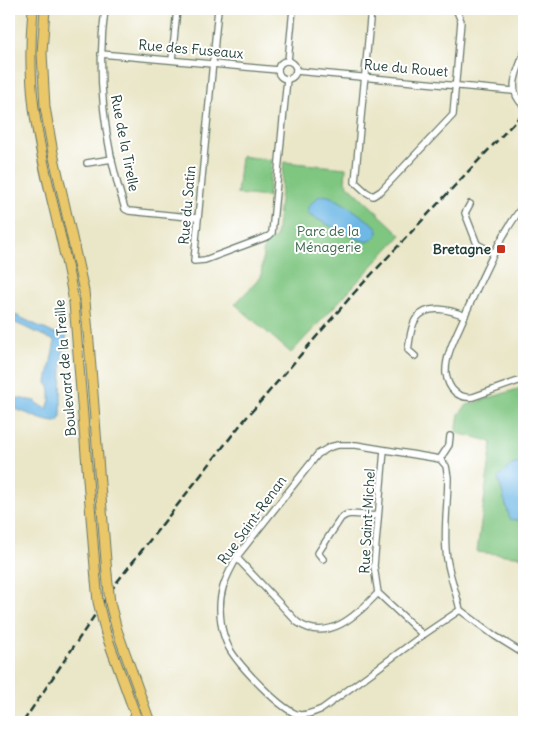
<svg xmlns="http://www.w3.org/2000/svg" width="533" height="731" viewBox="0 0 533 731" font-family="Delius,sans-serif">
<rect width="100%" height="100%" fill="#fff"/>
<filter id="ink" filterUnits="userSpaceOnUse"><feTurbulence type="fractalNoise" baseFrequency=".02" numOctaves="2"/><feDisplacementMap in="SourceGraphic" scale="10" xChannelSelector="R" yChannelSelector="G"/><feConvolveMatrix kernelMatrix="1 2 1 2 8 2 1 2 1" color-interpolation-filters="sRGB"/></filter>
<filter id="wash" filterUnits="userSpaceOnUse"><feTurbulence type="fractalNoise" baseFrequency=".0096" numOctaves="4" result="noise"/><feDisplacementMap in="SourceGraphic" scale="20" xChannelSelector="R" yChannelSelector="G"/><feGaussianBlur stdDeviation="1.12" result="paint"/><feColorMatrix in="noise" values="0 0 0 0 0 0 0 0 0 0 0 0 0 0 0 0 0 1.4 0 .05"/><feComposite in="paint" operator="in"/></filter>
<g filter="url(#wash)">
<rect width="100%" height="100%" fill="#eae6c8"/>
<g fill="#7fc681" stroke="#4f825a">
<path d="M 241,156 L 272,160 L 268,197 L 237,194 Z"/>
<path d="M 284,162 L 346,168 L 345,182 L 401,235 L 291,353 L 235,304 L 261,277 L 264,244 L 276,238 Z"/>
<path d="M 524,387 L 524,557 L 477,552 L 492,443 L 486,440 L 456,433 L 459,414 L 467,405 Z"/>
</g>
<g fill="#6eb8e6" stroke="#467a8d">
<path d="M 319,196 C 322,196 325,195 328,196 C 336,197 369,221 377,227 L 378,233 L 373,239 L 368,242 L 357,239 L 311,216 L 308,214 L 308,207 Z"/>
<path d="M 9,312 L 55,334 L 59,329 L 67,334 L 62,359 L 61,417 L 57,422 C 39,422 26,410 9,408 L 9,397 L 36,401 L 36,403 L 47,409 L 50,400 L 50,390 L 47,382 L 55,341 L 9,320 Z"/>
<path d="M 524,462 L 524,521 L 510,519 L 498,478 L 511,465 Z"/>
</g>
</g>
<g filter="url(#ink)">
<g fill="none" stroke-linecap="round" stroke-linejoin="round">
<defs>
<g id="minor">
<path d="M 105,9 C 96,75 104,145 125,209 L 129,211 L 198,218"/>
<path d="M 218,9 L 194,261 L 205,260 L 269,236 L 272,233 L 287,79"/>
<path d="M 371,9 L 355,182 L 366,192 L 373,196 L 381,191 L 453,115 L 461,21 L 456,9"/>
<path d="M 524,53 C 517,73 506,90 524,106"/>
<path d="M 101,54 L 278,70"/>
<path d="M 172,60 L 177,9"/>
<path d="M 288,61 L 293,9"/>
<circle cx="287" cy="70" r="9"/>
<path d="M 296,71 L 513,91"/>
<path d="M 87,163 L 112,159"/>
<path d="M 470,204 L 465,213 L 477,244 L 494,253"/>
<path d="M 524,204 C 499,238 482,277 465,315 C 458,332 445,354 446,373 C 448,389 458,399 473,397 L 524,379"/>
<path d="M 415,356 L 408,350 C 410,341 410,327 416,319 C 427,303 451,310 465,316"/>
<path d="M 450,436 L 449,445 L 440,459 L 446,466 L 448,477 C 448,501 444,526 446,550 C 447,571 456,590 460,610 L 495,636 L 524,654"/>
<path d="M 384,450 L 374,566 L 378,593 L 423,635"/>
<path d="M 440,459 L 356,445 L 338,445 L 330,447 L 318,454 L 239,554 C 225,578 217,594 221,622 C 222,631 225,640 229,648 C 238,664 282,712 300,715 C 308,715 315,712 322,709 L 423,635 L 460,610"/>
<path d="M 237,558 L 297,622 C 327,644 357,615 378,593"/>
<path d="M 323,559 L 318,553 L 341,518 L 346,515 L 350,514 L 378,516"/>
</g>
<g id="primary">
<path d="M 33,9 C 30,42 30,75 34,108 C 42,174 64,237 74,303 L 96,580"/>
<path d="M 45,9 L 42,53 L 45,107 L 53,153 L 84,291 L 89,342 L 107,574"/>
<path d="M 117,630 L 150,722"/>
<path d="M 106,634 L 138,722"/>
</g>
</defs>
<use href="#minor" stroke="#667868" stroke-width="8"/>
<use href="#primary" stroke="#667868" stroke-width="11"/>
<use href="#minor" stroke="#fff" stroke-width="5.5"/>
<use href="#primary" stroke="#eac769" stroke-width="9"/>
<path stroke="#1f3d34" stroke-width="2.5" stroke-dasharray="8 4" stroke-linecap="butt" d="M 23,722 L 117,582 L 241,424 L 354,293 L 524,112"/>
<defs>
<g id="primary-bridge">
<path d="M 107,574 L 110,603 L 117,630"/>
<path d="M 96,580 L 98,602 L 106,634"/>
</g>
</defs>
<use href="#primary-bridge" stroke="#667868" stroke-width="11" stroke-linecap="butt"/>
<use href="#primary-bridge" stroke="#eac769" stroke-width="9"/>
</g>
</g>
<rect fill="#c8321e" stroke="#fff" stroke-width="2" x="496" y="244" width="10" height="10" rx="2.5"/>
<g text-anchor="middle" stroke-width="4" stroke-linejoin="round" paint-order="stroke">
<g font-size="14" fill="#1f3d34" stroke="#fff">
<text transform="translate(191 49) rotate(5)" y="5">Rue des Fuseaux</text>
<text transform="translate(406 68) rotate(5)" y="5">Rue du Rouet</text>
<text transform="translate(125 143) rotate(79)" y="5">Rue de la Tirelle</text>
<text transform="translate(187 205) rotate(-85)" y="5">Rue du Satin</text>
<text transform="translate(65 368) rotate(-95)" y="5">Boulevard de la Treille</text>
<text transform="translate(252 520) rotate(-54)" y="5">Rue Saint-Renan</text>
<text transform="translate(367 521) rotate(-87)" y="5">Rue Saint-Michel</text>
</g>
<g font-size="14" fill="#3c664b" stroke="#fff">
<text x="328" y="236">Parc de la<tspan x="328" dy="16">Ménagerie</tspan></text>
</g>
<g font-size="14" font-weight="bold" fill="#1f3d34" stroke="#fff" text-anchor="end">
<text x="491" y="254">Bretagne</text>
</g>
</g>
<rect width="533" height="731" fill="none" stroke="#fff" stroke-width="30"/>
</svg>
